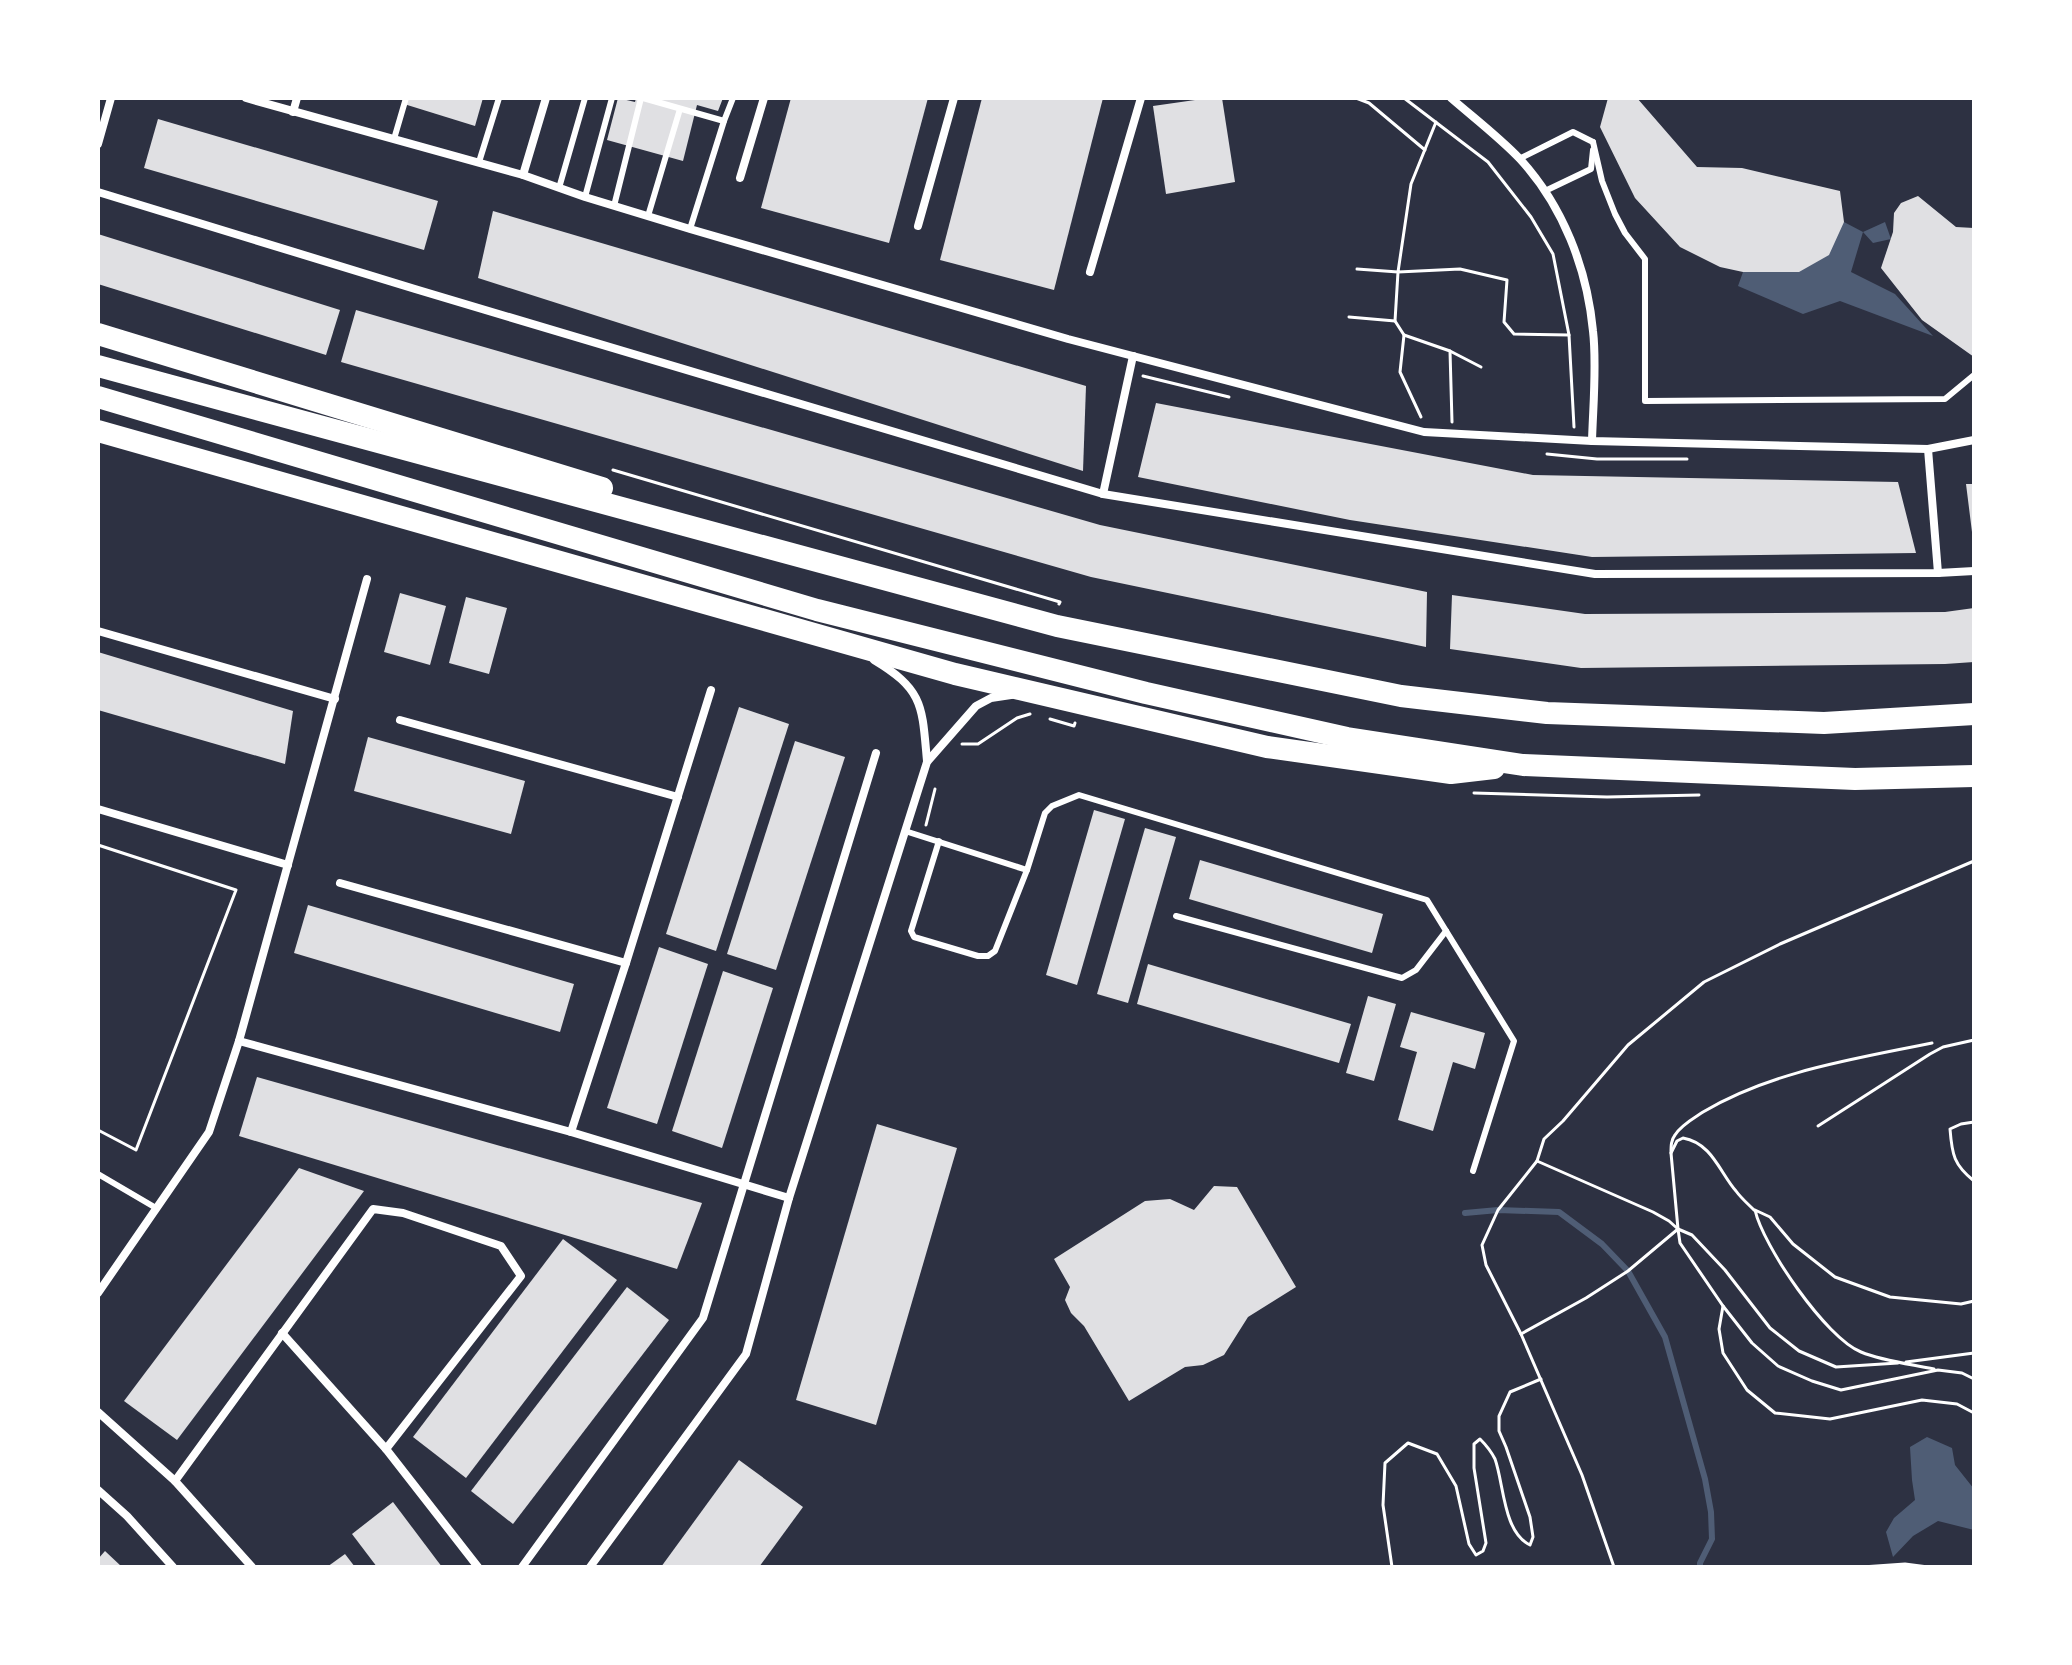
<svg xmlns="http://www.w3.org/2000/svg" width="2072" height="1665" viewBox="0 0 2072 1665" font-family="'IBM Plex Sans',sans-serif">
<rect width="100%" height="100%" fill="#2d3142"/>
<g fill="#4f5d75">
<path d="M 1844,222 L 1863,232 L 1885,222 L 1891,239 L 1873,243 L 1863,232 L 1851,272 L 1895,294 L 1933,336 L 1840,301 L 1803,314 L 1738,286 L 1743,272 Z"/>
<path d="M 1927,1437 L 1952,1448 L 1955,1465 L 1974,1489 L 1974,1530 L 1938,1521 L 1913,1536 L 1893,1557 L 1886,1532 L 1894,1518 L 1915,1500 L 1912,1480 L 1910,1447 Z"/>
</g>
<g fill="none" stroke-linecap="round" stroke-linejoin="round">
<path stroke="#4f5d75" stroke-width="6" d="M 1465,1213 L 1498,1210 L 1559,1212 L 1602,1244 L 1628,1271 L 1665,1337 L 1705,1479 L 1711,1512 L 1712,1539 L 1700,1563 L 1700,1567"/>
</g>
<g fill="#e0e0e3">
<path d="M 406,98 L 483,98 L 475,126 L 404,104 Z"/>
<path d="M 618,98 L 635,102 L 636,98 L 723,98 L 718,111 L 697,105 L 683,161 L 607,140 Z"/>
<path d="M 791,98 L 928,98 L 889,243 L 761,208 Z"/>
<path d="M 982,98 L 1103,98 L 1054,290 L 940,260 Z"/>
<path d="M 1209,98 L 1222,98 L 1235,182 L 1166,194 L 1153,106 Z"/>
<path d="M 1608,98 L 1637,98 L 1697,167 L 1742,168 L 1840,191 L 1844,222 L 1829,255 L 1799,272 L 1743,272 L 1720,267 L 1680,247 L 1635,198 L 1600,127 Z"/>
<path d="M 158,119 L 438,201 L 424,250 L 144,168 Z"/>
<path d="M 1918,196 L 1956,227 L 1974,228 L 1974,357 L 1922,320 L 1881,268 L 1893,232 L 1894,213 L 1901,203 Z"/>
<path d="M 493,211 L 1086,386 L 1083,471 L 478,278 Z"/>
<path d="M 98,234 L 340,310 L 326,355 L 98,284 Z"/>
<path d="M 356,310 L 1100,525 L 1427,592 L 1426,647 L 1091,577 L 341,362 Z"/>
<path d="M 1156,403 L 1533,475 L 1898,482 L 1916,553 L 1592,557 L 1350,520 L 1138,477 Z"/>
<path d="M 1966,484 L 1974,484 L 1974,532 L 1972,532 Z"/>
<path d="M 400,593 L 446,606 L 430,665 L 384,652 Z"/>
<path d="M 1452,595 L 1585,614 L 1945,612 L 1974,608 L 1974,662 L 1945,664 L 1581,668 L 1450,649 Z"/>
<path d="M 466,597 L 507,608 L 489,674 L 449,663 Z"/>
<path d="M 98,652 L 293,711 L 285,764 L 98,710 Z"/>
<path d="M 739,707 L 789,724 L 716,951 L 666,934 Z"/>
<path d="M 368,737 L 525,781 L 511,834 L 354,791 Z"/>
<path d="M 795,741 L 845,757 L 776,970 L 727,954 Z"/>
<path d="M 1094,810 L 1125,819 L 1077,985 L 1046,975 Z"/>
<path d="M 1145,828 L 1176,837 L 1128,1003 L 1097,994 Z"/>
<path d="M 1200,860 L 1383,914 L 1372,953 L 1189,899 Z"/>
<path d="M 308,905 L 574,984 L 560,1032 L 294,953 Z"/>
<path d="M 659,947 L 708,964 L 657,1124 L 607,1108 Z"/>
<path d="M 1148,964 L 1351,1024 L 1339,1063 L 1137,1004 Z"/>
<path d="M 723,971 L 773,988 L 722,1148 L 672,1131 Z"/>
<path d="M 1368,996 L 1396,1004 L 1374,1081 L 1346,1073 Z"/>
<path d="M 1411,1012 L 1485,1033 L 1475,1069 L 1453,1062 L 1433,1131 L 1398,1120 L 1417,1052 L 1400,1047 Z"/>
<path d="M 257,1077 L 702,1203 L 677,1269 L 239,1136 Z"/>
<path d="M 877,1124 L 957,1148 L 876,1425 L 796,1400 Z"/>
<path d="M 299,1168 L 364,1191 L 177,1440 L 124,1401 Z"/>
<path d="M 1214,1186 L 1237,1187 L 1296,1287 L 1248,1317 L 1224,1355 L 1203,1365 L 1185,1367 L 1129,1401 L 1084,1326 L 1071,1313 L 1065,1300 L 1070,1287 L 1054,1259 L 1145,1201 L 1170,1199 L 1194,1210 Z"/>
<path d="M 563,1239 L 617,1280 L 466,1478 L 413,1437 Z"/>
<path d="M 627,1287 L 669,1320 L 513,1524 L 471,1491 Z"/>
<path d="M 739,1460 L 803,1507 L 759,1567 L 661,1567 Z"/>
<path d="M 393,1502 L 442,1567 L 377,1567 L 352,1534 Z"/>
<path d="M 105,1551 L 122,1567 L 98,1567 L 98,1559 Z"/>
<path d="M 345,1554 L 355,1567 L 327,1567 Z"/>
</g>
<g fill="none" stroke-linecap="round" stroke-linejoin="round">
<g stroke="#fff" stroke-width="3">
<path d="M 1356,98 L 1369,103 L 1425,150"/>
<path d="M 1404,98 L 1488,162 L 1531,217 L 1553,254 L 1569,335 L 1514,334 L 1504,322 L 1507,280 L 1460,269 L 1398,272 L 1411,184 L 1436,122"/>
<path d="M 1357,269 L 1398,272 L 1395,321 L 1404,335 L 1400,372 L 1421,417"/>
<path d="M 1349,317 L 1395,321"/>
<path d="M 1404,335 L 1450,351 L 1452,422"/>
<path d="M 1569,335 L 1574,427"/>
<path d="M 1450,351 L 1481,367"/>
<path d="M 1143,376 L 1229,397"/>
<path d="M 1547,454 L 1597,459 L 1687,459"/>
<path d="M 613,470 L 1060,602 L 1059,604"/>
<path d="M 1050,719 L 1074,726 L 1075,723"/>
<path d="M 962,744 L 978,744 L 1017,718 L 1030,714"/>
<path d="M 1474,793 L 1607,797 L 1699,795"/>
<path d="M 926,825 L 935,789"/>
<path d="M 98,845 L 236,890 L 136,1150 L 98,1130"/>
<path d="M 1974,861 L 1780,944 L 1704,982 L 1628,1045 L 1563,1121 L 1544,1139 L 1537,1161 L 1653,1212 L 1669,1221 L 1678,1229 L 1680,1243 L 1723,1306 L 1752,1343 L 1778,1366 L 1812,1381 L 1841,1390 L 1938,1370 L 1962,1373 L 1974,1379"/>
<path d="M 1974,1122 L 1961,1124 L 1950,1129 C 1952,1155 1954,1165 1974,1181"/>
<path d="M 1818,1126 L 1930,1054 L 1943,1047 L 1974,1040"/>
<path d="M 1671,1153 C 1671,1146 1671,1140 1675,1135 C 1681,1125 1694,1118 1703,1112 C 1772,1071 1855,1059 1932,1043"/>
<path d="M 1678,1229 L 1692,1235 L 1725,1270 L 1770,1328 L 1799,1351 L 1836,1367 L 1898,1363"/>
<path d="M 1678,1229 L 1671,1153 L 1677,1141 L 1683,1138 C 1712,1143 1720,1173 1736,1191 C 1741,1198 1748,1204 1754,1210"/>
<path d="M 1723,1306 L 1719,1329 L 1723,1353 L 1747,1390 L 1775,1413 L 1830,1419 L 1922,1400 L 1957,1404 L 1974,1413"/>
<path d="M 1521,1334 L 1486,1265 L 1482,1245 L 1498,1210 L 1537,1161"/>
<path d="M 1906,1362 L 1974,1353"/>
<path d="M 1934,1369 C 1910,1364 1883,1361 1861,1352 C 1826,1338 1763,1246 1755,1210 L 1770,1217 L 1793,1244 L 1835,1277 L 1890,1297 L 1961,1304 L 1974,1301"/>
<path d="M 1392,1567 L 1383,1505 L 1385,1463 L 1408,1443 L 1437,1454 L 1456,1486 L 1469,1544 L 1476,1555 L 1483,1551 L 1486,1543 L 1474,1468 L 1474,1444 L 1480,1439 C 1486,1445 1491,1451 1495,1459 C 1504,1484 1503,1532 1530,1545 L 1533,1537 L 1530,1517 L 1506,1447 L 1499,1431 L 1499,1416 L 1510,1392 L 1541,1379"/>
<path d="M 1614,1567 L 1582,1475 L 1521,1334 L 1586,1298 L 1628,1271 L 1678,1229"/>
<path d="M 1862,1567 L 1905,1564 L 1928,1567"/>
</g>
<g stroke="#fff" stroke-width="6">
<path d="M 643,98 L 724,121 L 690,229"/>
<path d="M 724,121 L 733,98"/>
<path d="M 394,139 L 406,98"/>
<path d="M 1593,142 L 1602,181 L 1615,214 L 1625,233 L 1645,259 L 1645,401 L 1945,399 L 1974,375"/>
<path d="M 1519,159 L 1573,132 L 1593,142"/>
<path d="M 479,162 L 499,98"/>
<path d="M 559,188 L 585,98"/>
<path d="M 1545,191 L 1591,169 L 1593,150"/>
<path d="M 585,197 L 612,98"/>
<path d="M 614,206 L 641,98"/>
<path d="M 648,216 L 680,109"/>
<path d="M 905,831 L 1027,870"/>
<path d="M 939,841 L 911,931 L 914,937 L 978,956 L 988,956 L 995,951 L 1027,870 L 1045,813 L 1052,806 L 1079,795 L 1427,900 L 1514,1041 L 1473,1171"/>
<path d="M 1176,916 L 1402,978 L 1416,970 L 1446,931"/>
<path d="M 98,1174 L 156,1208"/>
</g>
<g stroke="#fff" stroke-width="8">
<path d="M 246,98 L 523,175 L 585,197 L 690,229 L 1068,339 L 1424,432 L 1592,441 L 1928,449 L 1974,440"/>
<path d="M 1451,98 C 1474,118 1499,137 1520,159 C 1563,206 1587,268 1593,331 C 1597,365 1593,406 1592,441"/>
<path d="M 293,112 L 297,98"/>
<path d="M 98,144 L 111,98"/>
<path d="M 523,175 L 546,98"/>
<path d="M 740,178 L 764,98"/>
<path d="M 98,192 L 415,289 L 1103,494 L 1595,574 L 1938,573 L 1974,571"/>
<path d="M 918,226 L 954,98"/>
<path d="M 1090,272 L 1141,98"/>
<path d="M 1928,449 L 1938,573"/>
<path d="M 1103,494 L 1133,356"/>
<path d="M 98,631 L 335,699"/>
<path d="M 874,660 C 924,690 922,706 927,761"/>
<path d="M 400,720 L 678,797"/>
<path d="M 98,809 L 288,865"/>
<path d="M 340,883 L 626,963"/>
<path d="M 239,1041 L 571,1132 L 789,1198"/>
<path d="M 571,1132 L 626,963 L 711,690"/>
<path d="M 98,1293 L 209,1132 L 239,1041 L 367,579"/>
<path d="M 282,1333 L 386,1449 L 478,1567"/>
<path d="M 98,1412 L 175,1481 L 252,1567"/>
<path d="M 175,1481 L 373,1209 L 403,1213 L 501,1246 L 521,1276 L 386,1449"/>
<path d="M 98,1490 L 127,1516 L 173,1567"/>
<path d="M 522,1567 L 703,1318 L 876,753"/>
<path d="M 590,1567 L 746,1354 L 789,1198 L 927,762 L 976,706 L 991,698 L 1011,695"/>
</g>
<g stroke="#fff" stroke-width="22">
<path d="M 98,334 L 602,488"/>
<path d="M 98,366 L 1057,626 L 1401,696 L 1547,713 L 1824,723 L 1974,714"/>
<path d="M 98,397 L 817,610 L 1146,693 L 1347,738 L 1523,765 L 1855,779 L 1974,776"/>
<path d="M 98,431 L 955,674 L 1267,747 L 1451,773 L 1494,768"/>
</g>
</g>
<rect width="2072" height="1665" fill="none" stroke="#ffffff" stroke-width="200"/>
</svg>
